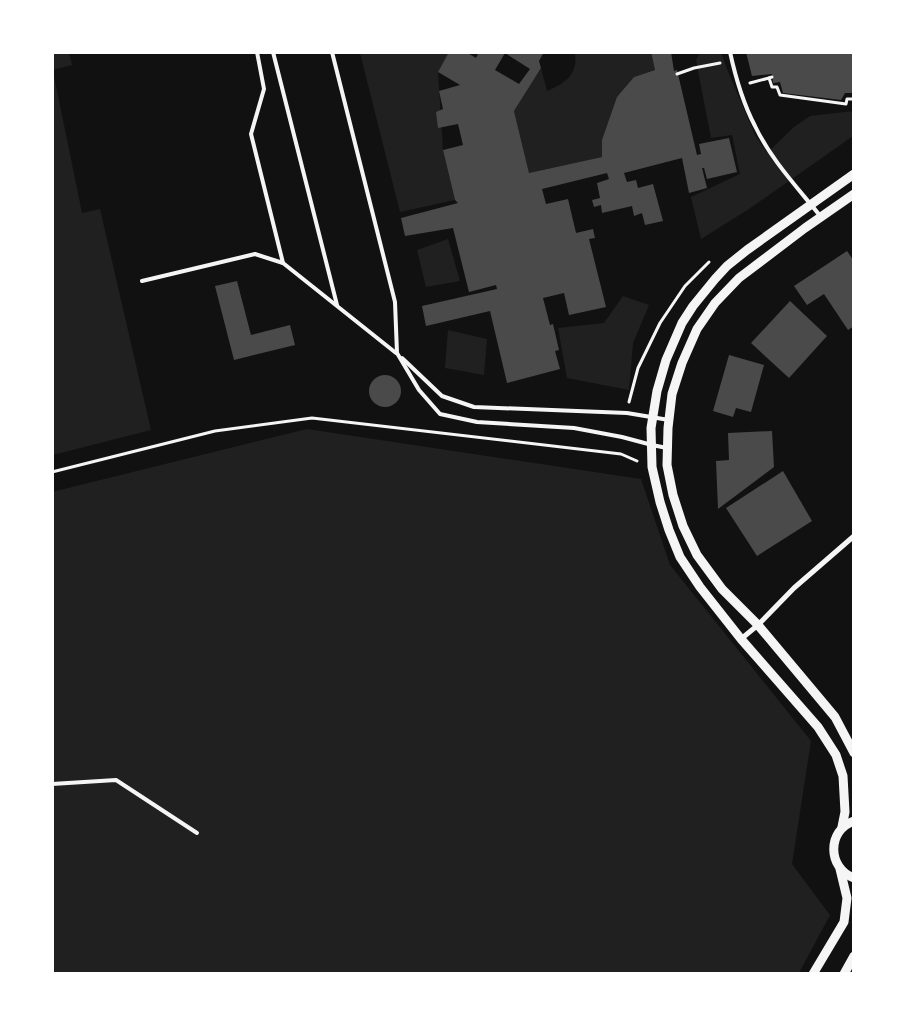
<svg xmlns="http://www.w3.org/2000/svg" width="906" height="1026" viewBox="0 0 906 1026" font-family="Bitter,serif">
<rect width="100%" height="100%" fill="#111"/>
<g fill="#202020">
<path d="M 52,53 L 69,53 L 72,65 L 53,70 Z"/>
<path d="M 360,53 L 449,53 L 438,72 L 443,150 L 455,200 L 400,212 Z"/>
<path d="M 575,53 L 651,53 L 655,70 L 634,77 L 602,140 L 602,157 L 529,173 L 514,111 L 541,68 L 547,91 C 566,83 578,74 575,53 Z"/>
<path d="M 700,53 L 721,53 L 727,69 L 755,135 L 767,153 L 794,127 L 810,116 L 853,111 L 853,136 L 749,209 L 701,239 L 691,197 L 740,174 L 732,135 L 711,138 L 696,60 Z"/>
<path d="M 53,71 L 82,213 L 100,209 L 151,430 L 53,455 Z"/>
<path d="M 448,239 L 460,281 L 426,287 L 417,250 Z"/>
<path d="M 623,296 L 649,305 L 633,343 L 629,390 L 567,378 L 558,328 L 604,323 Z"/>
<path d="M 448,330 L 487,339 L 484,375 L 445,368 Z"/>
<path d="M 307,429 L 641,479 L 670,565 L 811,741 L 792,864 L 830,915 L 799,973 L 53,973 L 52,492 Z"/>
</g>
<g fill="#4a4a4a" fill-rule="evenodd">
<path d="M 449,52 L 466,52 L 476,58 L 479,52 L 544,52 L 539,61 L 541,68 L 514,111 L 529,173 L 602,157 L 602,140 L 617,97 L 634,77 L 655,70 L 651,52 L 671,52 L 674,71 L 677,70 L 697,155 L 701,154 L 699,144 L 729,138 L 737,172 L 707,179 L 704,168 L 702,168 L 707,188 L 689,193 L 682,158 L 624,173 L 627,182 L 636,180 L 638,188 L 653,184 L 663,221 L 645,225 L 642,213 L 634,216 L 632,206 L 602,213 L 601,205 L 594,207 L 592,200 L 600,198 L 597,183 L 609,179 L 607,173 L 542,189 L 546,204 L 568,199 L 576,233 L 593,229 L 595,238 L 589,239 L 606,307 L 569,315 L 564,293 L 543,298 L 550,325 L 553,324 L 559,350 L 555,351 L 560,369 L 507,383 L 490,311 L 426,326 L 422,306 L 497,289 L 496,285 L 469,292 L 453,228 L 405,236 L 401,218 L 458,203 L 455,200 L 443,150 L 463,145 L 458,124 L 438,128 L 436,112 L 443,109 L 439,91 L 460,85 L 438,72 ZM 505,53 L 530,69 L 519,84 L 495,70 Z"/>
<path d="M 746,52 L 854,52 L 854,93 L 845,93 L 841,100 L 783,93 L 780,82 L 773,83 L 772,74 L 752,76 Z"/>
<path d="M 847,251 L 854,261 L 854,326 L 848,330 L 824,294 L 807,305 L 794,286 Z"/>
<path d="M 237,281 L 251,335 L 290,325 L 295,345 L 234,360 L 215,286 Z"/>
<path d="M 790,301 L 827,336 L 789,378 L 751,343 Z"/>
<path d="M 729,355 L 764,365 L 751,412 L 736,408 L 733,417 L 713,411 Z"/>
<circle cx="385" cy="391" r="16"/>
<path d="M 772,431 L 774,467 L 718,509 L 716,461 L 729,460 L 728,433 Z"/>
<path d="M 783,471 L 812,521 L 757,556 L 726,508 Z"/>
</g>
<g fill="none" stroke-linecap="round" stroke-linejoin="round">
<g stroke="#f5f5f5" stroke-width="3">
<path d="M 677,74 L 694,68 L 720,63"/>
<path d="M 772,77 L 769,78 L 772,87 L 777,87 L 780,95 L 846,104 L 847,99 L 854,99"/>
<path d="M 750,83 L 769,78"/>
<path d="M 629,402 L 638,368 L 660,323 L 685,286 L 709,262"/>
<path d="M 52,472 L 215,431 L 312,418 L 621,454 L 637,461"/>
</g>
<g stroke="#f5f5f5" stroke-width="4">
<path d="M 257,52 L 264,89 L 251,134 L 283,263"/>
<path d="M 273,52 L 337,305"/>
<path d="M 332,52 L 395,302 L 397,353 L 419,390 L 440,414 L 477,422 L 574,428 L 622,437 L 652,445 L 667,448"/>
<path d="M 730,52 C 735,75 744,105 755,126 C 771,160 798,188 821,217"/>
<path d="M 142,281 L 255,254 L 283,263 L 396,353"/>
<path d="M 402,358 L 442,396 L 474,407 L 627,413 L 669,420"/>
<path d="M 52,784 L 116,780 L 197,833"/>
</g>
<path stroke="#f5f5f5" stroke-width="5" d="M 741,639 L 758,625 L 794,588 L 854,536"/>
<g stroke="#f5f5f5" stroke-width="9">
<path d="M 854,194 L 805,228 L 739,278 L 715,303 L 697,329 L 682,363 L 672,394 L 668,428 L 667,465 L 673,495 L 683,526 L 697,555 L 722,589 L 758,625 L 835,717 L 854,753"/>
<path d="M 854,821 C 827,830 827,868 854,878"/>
<path d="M 842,827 L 845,812 L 843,776 L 836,755 L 818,727 L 741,639 L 700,587 L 680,557 L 669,530 L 660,502 L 652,467 L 651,428 L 657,391 L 666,360 L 682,323 L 693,306 L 715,279 L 727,266 L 747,250 L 854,174"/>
<path d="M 813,974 L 844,922 L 847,898 L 840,869"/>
<path d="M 844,974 L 854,956"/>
</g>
</g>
<rect width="906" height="1026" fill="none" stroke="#ffffff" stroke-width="108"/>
</svg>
